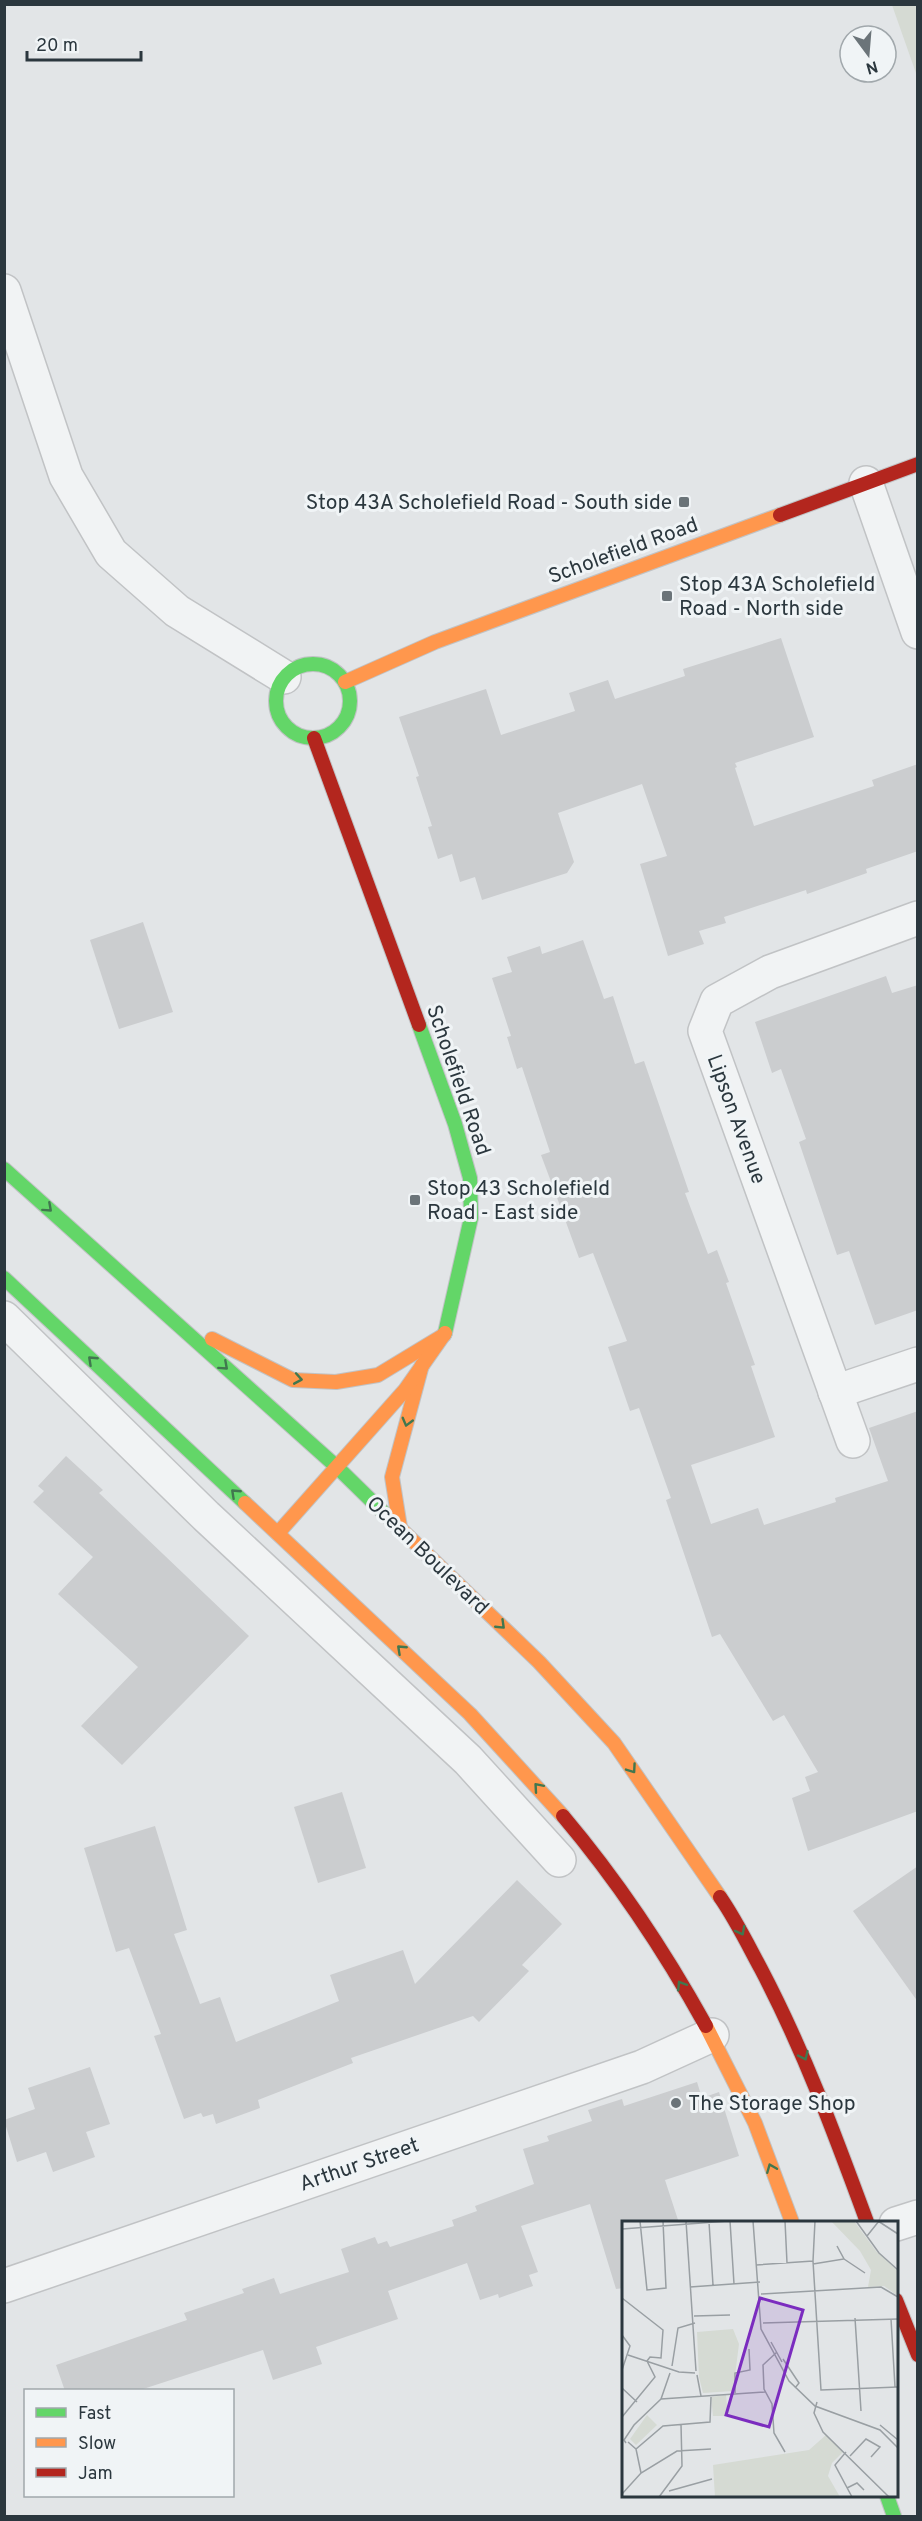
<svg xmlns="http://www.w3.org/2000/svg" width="922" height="2521" viewBox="0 0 922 2521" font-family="Overpass,sans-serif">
<rect width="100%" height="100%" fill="#e2e5e7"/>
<path fill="#d5dad3" d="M 892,5 L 917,5 L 917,76 Z"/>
<g fill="#cbcdcf">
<path d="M 781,638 L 814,737 L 735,763 L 737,767 L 735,768 L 754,826 L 874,786 L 872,780 L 918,764 L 918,851 L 866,869 L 867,873 L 807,894 L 806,890 L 724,917 L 726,923 L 699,931 L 704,944 L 668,956 L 640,864 L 667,856 L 642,784 L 558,813 L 574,862 L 567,873 L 482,900 L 475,877 L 460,882 L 452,854 L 438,859 L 428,827 L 432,826 L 416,777 L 419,776 L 399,717 L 486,689 L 501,735 L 575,711 L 569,693 L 608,680 L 615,699 L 685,676 L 683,669 Z"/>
<path d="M 143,922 L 173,1012 L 119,1029 L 90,940 Z"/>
<path d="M 583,940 L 604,999 L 613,996 L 635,1064 L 644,1061 L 689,1192 L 685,1193 L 708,1254 L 717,1250 L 729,1282 L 726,1283 L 755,1365 L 751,1366 L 775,1437 L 691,1465 L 711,1524 L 758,1508 L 764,1525 L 836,1502 L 835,1498 L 888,1481 L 869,1428 L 918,1411 L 918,1811 L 808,1851 L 792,1798 L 810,1791 L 805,1777 L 818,1772 L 784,1715 L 773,1721 L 720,1634 L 712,1637 L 666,1500 L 671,1498 L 639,1408 L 630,1411 L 608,1347 L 627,1341 L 593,1253 L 579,1258 L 559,1203 L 541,1155 L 550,1152 L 522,1067 L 517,1069 L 507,1037 L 511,1036 L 492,978 L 512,972 L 507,957 L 540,946 L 542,954 Z"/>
<path d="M 886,976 L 892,993 L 918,985 L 918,1310 L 875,1325 L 849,1251 L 837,1255 L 799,1142 L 806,1139 L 781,1069 L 772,1073 L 755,1022 Z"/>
<path d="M 66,1456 L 103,1490 L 99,1493 L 249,1636 L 122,1765 L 81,1726 L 138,1667 L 58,1594 L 93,1557 L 33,1502 L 44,1491 L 38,1486 Z"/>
<path d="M 342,1792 L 366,1868 L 318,1883 L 294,1807 Z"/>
<path d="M 155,1826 L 187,1930 L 174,1934 L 200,2004 L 220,1997 L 236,2042 L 339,2001 L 330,1975 L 403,1950 L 415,1984 L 517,1880 L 562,1924 L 522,1965 L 529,1971 L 479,2022 L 473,2016 L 351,2058 L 353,2063 L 258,2100 L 260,2108 L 216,2124 L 213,2114 L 203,2117 L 201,2113 L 184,2119 L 154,2036 L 161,2034 L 129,1948 L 116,1952 L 84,1848 Z"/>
<path d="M 918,1866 L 918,2002 L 853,1911 Z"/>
<path d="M 90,2067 L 110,2124 L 86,2132 L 95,2157 L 53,2172 L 46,2152 L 17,2162 L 4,2120 L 35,2109 L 28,2088 Z"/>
<path d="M 697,2082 L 702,2098 L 719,2092 L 739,2156 L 665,2180 L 679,2223 L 624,2223 L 624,2288 L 616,2289 L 590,2204 L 521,2226 L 538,2272 L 529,2275 L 533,2286 L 499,2298 L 498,2294 L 480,2300 L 467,2263 L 388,2291 L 398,2319 L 316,2347 L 322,2364 L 273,2380 L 263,2350 L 137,2391 L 65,2391 L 56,2365 L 187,2320 L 184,2313 L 244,2293 L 242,2289 L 274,2278 L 280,2294 L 349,2272 L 341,2249 L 375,2237 L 378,2244 L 387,2241 L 390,2247 L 454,2226 L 452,2220 L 477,2211 L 475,2206 L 534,2184 L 523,2149 L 549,2141 L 547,2136 L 592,2121 L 588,2110 L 622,2099 L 624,2106 Z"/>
</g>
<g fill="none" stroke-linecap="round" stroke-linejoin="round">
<defs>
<g id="street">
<path d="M 4,291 L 66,476 L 111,553 L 177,611 L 284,677"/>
<path d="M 866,483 L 918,632"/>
<path d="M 4,1318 L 206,1516 L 468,1760 L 559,1860"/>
<path d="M 835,1392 L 918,1364"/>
<path d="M 853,1441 L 705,1031 L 717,1001 L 770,972 L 918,918"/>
<path d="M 896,2224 L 918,2217"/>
<path d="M 4,2286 L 642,2067 L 712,2035"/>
</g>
<g id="fast">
<circle cx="313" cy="701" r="37"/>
<path d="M 419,1025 L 455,1124 L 470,1178 L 471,1218 L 445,1333"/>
<path d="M 4,1169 L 338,1468 L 385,1514"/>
<path d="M 4,1278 L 245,1503"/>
<path d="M 887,2496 L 894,2516"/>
</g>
<g id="slow">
<path d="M 345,682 L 435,642 L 780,515"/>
<path d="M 212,1339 L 293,1380 L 336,1382 L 378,1375 L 444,1335"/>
<path d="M 245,1503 L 470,1714 L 563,1816"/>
<path d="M 385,1514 L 539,1662 L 614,1743 L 720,1897"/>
<path d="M 400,1527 L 392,1477 L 422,1365"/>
<path d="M 278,1533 L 405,1390 L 445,1333"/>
<path d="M 706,2026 L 755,2123 L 792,2222"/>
</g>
<g id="jam">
<path d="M 780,515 L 918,464"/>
<path d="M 314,738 L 419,1025"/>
<path d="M 563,1816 C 617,1880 665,1952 706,2026"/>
<path d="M 720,1897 C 736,1920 748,1945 761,1969 C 804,2051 835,2135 867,2222"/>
<path d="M 896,2300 L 918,2355"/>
</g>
</defs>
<use href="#street" stroke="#c1c3c5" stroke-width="36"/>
<use href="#fast" stroke="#c1c3c5" stroke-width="16"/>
<use href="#slow" stroke="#c1c3c5" stroke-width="16"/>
<use href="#jam" stroke="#c1c3c5" stroke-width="16"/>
<use href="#street" stroke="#f1f3f4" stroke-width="33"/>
<use href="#fast" stroke="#63d668" stroke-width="14"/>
<use href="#slow" stroke="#ff974d" stroke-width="14"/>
<use href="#jam" stroke="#b3261e" stroke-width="14"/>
</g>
<defs><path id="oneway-chevron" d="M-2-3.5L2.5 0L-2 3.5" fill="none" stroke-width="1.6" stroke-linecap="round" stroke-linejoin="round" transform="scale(1.5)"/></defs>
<g stroke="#41774f">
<use href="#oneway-chevron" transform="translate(48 1208) rotate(42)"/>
<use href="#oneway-chevron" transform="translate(92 1360) rotate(-137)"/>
<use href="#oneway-chevron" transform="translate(224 1366) rotate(42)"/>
<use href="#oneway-chevron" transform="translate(298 1379) rotate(10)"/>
<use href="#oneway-chevron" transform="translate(407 1422) rotate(105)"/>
<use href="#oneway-chevron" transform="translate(235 1493) rotate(-137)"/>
<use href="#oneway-chevron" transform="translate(501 1625) rotate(44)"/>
<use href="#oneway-chevron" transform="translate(401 1649) rotate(-137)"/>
<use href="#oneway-chevron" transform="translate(632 1769) rotate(55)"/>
<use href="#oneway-chevron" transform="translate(538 1787) rotate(-131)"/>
<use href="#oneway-chevron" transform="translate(741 1931) rotate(62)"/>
<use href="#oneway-chevron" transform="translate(681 1985) rotate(-122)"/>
<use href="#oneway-chevron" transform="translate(804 2056) rotate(65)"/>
<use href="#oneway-chevron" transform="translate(771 2168) rotate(-112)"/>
</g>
<g fill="#6b7479" stroke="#f0f4f6" stroke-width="2">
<rect x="678" y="496" width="12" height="12" rx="3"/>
<rect x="661" y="590" width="12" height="12" rx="3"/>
<rect x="409" y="1194" width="12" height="12" rx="3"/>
<circle cx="676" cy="2103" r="6"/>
</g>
<g text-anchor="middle" stroke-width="6" stroke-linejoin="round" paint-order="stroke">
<g font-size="21" fill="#2b373e" stroke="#f0f4f6" text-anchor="start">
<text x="672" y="509" text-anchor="end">Stop 43A Scholefield Road - South side</text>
<text x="679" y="591">Stop 43A Scholefield<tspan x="679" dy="24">Road - North side</tspan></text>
<text x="427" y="1195">Stop 43 Scholefield<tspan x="427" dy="24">Road - East side</tspan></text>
<text x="688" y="2110">The Storage Shop</text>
</g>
<g font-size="21" fill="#2b373e" stroke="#f0f4f6">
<text transform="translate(623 550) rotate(-20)" y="7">Scholefield Road</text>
<text transform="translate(459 1080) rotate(71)" y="7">Scholefield Road</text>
<text transform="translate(737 1119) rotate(70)" y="7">Lipson Avenue</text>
<text transform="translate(428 1555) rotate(44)" y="7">Ocean Boulevard</text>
<text transform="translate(359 2164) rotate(-19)" y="7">Arthur Street</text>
</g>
</g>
<g transform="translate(622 2221)">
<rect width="276" height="276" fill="#e2e5e7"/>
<path d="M 209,0 L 232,0 L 254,30 L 276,50 L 276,75 L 262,65 L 246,66 L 249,49 L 238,30 ZM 111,108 L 117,123 L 111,170 L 81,172 L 77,156 L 75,111 ZM 104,174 L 106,195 L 91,195 L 89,176 ZM 25,194 L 35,204 L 14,224 L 8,218 ZM 204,214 L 221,231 L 210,242 L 206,255 L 218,276 L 93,276 L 91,244 L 187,229 Z" fill="#d5dad3"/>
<path fill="none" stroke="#999fa3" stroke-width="1.5" d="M 18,0 L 25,69 L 44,67 L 41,0M 64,0 L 74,150M 108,0 L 112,63M 131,0 L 139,108 L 167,160 L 193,185 L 258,209 L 276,227M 163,0 L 165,42M 193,0 L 191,40 L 199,169 L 276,166M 234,0 L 257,32 L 276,49M 256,0 L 276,13M 87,1 L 91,64M 0,8 L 106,0M 245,15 L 257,0M 222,38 L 243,52M 191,43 L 222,38 L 215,25M 134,44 L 191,40M 68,66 L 138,61M 139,73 L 259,66 L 276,76M 0,77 L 41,109 L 39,137 L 28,136 L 25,140M 72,95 L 108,94M 233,97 L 239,190M 269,98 L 273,166M 141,102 L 276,98M 0,114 L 8,125 L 0,149M 149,121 L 160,141M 155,131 L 141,144 L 142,168 L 150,183 L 152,212 L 163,231M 6,134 L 57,151 L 73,152M 161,138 L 177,162 L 173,167M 50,145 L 56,107 L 73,102M 75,154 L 79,175M 0,167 L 15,181M 113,172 L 113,152 L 128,149 L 127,128M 39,178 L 143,171M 39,178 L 48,152M 195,181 L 192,192 L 201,211 L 267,276M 0,196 L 33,156 L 25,140M 258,204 L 276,219M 6,221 L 14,228 L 41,205 L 88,201 L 89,176M 4,222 L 2,219 L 12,204 L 39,178M 14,228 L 19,252M 224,231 L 213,244 L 230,276M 228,235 L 244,218 L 258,226 L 249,236M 225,267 L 235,262 L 242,269M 47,270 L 90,258M 0,273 L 19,252 L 55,230 L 89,228M 37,276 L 60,245 L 59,203"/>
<path fill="#7b2cbf" fill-opacity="0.15" stroke="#7b2cbf" stroke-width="3" d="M 138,77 L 181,89 L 147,206 L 104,194 Z"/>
<rect width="276" height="276" fill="none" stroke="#2b373e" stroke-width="3"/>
</g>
<rect width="922" height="2521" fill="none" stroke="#2b373e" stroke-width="12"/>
<rect x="24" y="2389" width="210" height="108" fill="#f0f4f6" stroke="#a1a8ac" stroke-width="1.5"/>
<rect x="36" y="2408" width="30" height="9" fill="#63d668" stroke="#a1a8ac" stroke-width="1.5"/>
<text x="78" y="2419" font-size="18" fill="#2b373e">Fast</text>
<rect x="36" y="2438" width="30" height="9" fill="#ff974d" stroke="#a1a8ac" stroke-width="1.5"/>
<text x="78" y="2449" font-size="18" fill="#2b373e">Slow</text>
<rect x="36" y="2468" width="30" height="9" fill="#b3261e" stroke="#a1a8ac" stroke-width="1.5"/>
<text x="78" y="2479" font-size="18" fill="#2b373e">Jam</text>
<g transform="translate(868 54) rotate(164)"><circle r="28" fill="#f0f4f6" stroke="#a1a8ac" stroke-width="1.5"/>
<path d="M0-4.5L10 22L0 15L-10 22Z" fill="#6b7479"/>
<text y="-9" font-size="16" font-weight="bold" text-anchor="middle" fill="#2b373e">N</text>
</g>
<path d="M27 51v9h114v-9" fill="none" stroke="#2b373e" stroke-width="3"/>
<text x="36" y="51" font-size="18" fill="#2b373e" stroke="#f0f4f6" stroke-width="4.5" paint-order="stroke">20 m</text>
</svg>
